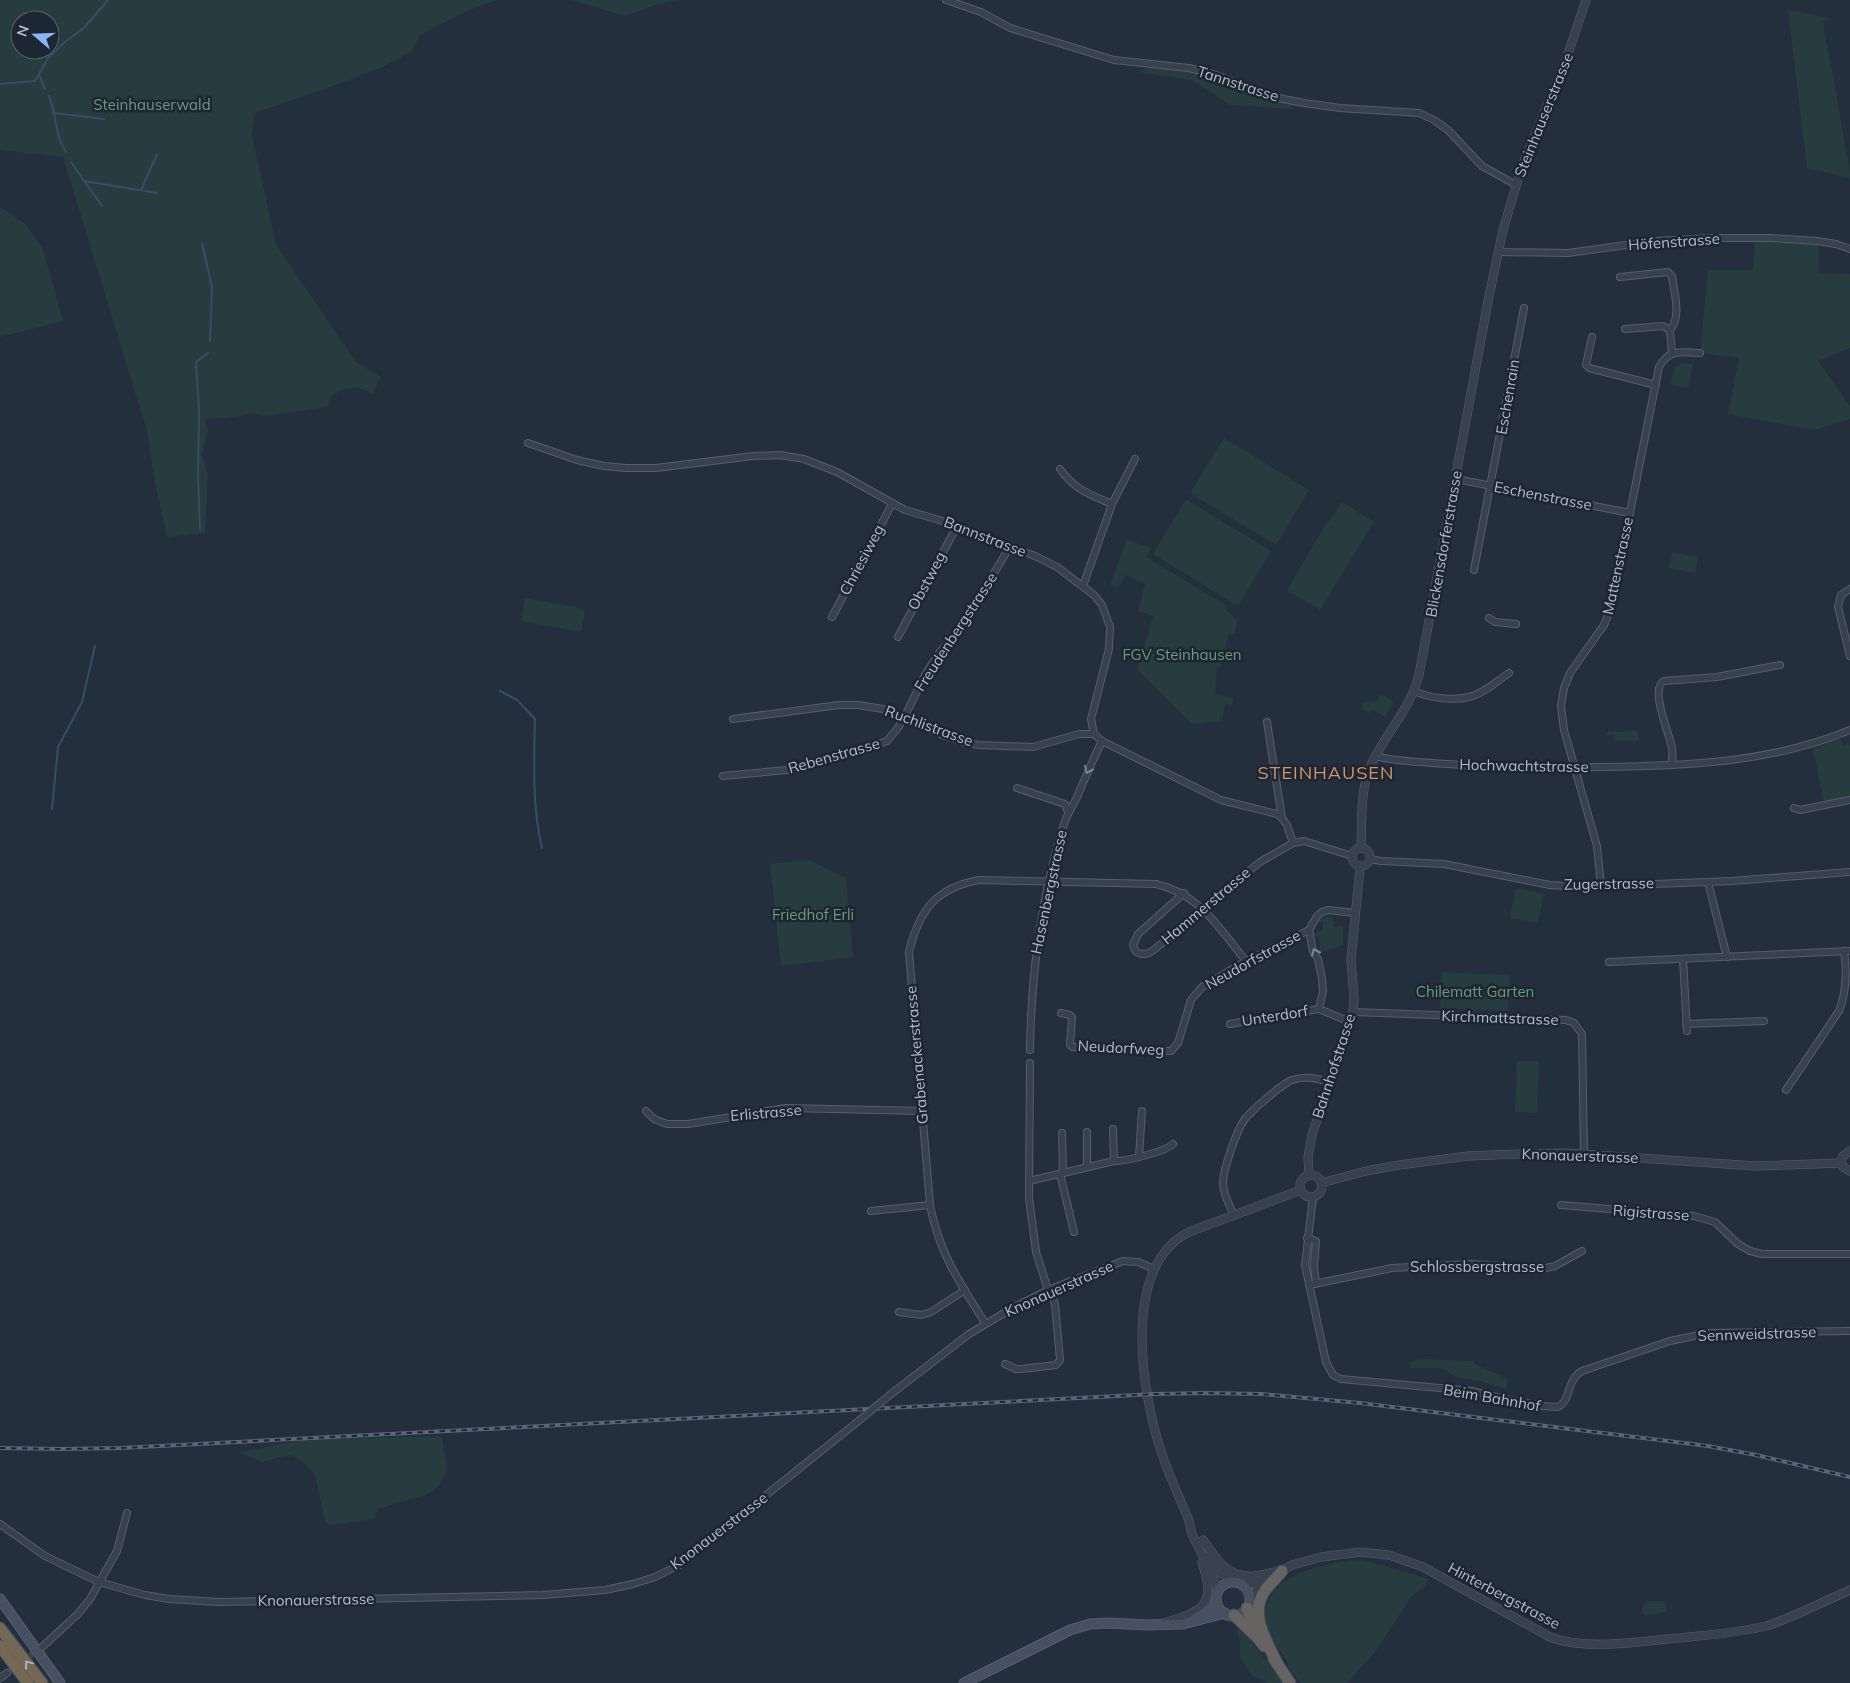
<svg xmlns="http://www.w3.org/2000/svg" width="1850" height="1683" viewBox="0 0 1850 1683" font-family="Mulish,sans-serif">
<rect width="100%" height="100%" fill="#242f3e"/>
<g fill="#263c3f" fill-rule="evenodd">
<path d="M 0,0 L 497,0 L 467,11 L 420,35 L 411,52 L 382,67 L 347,81 L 255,113 L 252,135 L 276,245 L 356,362 L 381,377 L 373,394 C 355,384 349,386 331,396 L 328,407 L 265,416 L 252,413 L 229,418 L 204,419 L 208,430 L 202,454 L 208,475 L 205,533 L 167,537 L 155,483 L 147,431 L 63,157 L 0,150 ZM 20,20 L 50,20 L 50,50 L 20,50 Z"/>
<path d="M 571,0 L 679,0 L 655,5 L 625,16 Z"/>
<path d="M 1788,10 L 1829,18 L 1824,21 L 1824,30 C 1832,67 1838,103 1844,140 C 1846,154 1850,165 1850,178 L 1807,168 Z"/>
<path d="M 1158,63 L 1230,79 L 1294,101 L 1291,109 L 1230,105 L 1192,80 L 1138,72 Z"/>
<path d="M 0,207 L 25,224 L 43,249 L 63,321 L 0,337 Z"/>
<path d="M 1755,238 L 1818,244 L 1819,273 L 1850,274 L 1850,348 L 1818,361 L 1850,406 L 1850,419 L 1815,430 L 1728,414 L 1739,358 L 1700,353 L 1708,270 L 1753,270 Z"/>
<path d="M 1684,363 L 1693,364 L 1688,388 L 1670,384 L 1675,367 Z"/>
<path d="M 1224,438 L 1309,490 L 1276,545 L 1190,493 Z"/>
<path d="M 1186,499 L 1271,551 L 1238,606 L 1153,554 Z"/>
<path d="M 1342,502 L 1374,522 L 1320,610 L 1287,590 L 1327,522 L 1329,522 Z"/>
<path d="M 1127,540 L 1151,548 L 1146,557 L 1226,605 L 1225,609 L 1237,620 L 1235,634 L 1229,634 L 1220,667 L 1217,667 L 1215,694 L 1233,698 L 1232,705 L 1225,704 L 1222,721 L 1192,724 L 1138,670 L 1153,616 L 1138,611 L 1145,584 L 1125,575 L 1119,588 L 1110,585 Z"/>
<path d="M 1672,552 L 1698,557 L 1695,573 L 1669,568 Z"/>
<path d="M 525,598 L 585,609 L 581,632 L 521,621 Z"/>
<path d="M 1381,694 L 1394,702 L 1385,717 L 1373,710 L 1370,713 L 1361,709 L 1365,702 L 1377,701 Z"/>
<path d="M 1632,730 C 1638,731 1640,735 1639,741 L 1615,741 L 1614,735 L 1606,735 L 1608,731 L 1620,732 Z"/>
<path d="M 1840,739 L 1842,745 L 1849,743 L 1850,746 L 1850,797 L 1824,803 L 1813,749 Z"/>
<path d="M 809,860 L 846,878 L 853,957 L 781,966 L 770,864 Z"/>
<path d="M 1516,888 L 1544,894 L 1538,922 L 1512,919 L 1510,915 Z"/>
<path d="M 1327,917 L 1333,918 L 1334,927 L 1343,926 L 1343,945 L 1318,954 L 1315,951 L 1320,949 L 1319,936 L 1314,937 L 1315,932 L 1323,930 L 1323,922 L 1318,922 L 1321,918 Z"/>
<path d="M 1442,972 L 1510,975 L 1508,1011 L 1440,1008 Z"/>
<path d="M 1517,1061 L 1539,1061 L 1537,1113 L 1515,1112 Z"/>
<path d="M 1424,1359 L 1473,1361 L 1475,1364 L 1508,1379 L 1506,1389 L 1480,1381 L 1456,1377 L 1446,1370 L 1439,1368 L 1410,1368 L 1409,1362 Z"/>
<path d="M 442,1436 L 447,1469 L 439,1486 L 426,1495 L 377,1509 L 374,1519 L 330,1525 L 325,1522 L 315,1474 L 301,1460 L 289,1455 L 262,1462 L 240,1452 L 303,1440 Z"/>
<path d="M 1364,1560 L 1429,1579 L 1426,1585 L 1412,1596 L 1375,1652 L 1347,1683 L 1301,1683 L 1289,1669 L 1288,1663 C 1280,1651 1268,1636 1266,1622 C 1258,1574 1330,1561 1364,1560 Z"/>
<path d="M 1647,1601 L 1665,1601 L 1666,1612 L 1644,1616 L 1642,1608 Z"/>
<path d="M 1242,1629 L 1283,1683 L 1267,1683 L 1252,1675 L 1240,1658 L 1240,1640 L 1236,1631 Z"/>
</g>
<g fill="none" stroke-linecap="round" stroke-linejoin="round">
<g stroke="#394c67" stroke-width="2">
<path d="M 39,75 L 45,89"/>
<path d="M 0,84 L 35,81 L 48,58 L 66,41 L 84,28 L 108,0"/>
<path d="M 49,96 C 57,114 54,135 66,152"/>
<path d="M 54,113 L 104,119"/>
<path d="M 71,162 L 102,206"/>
<path d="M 84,181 L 157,193"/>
<path d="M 141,190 L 157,154"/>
<path d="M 202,244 L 212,287 L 210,341"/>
<path d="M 200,529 L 198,476 L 199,411 L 196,362 L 208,353"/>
<path d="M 500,691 L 517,700 L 535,719 C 534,762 532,806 542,848"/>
<path d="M 52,809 L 58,747 L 82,702 L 95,646"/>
</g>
<path stroke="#3a4453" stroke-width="6" stroke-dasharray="6 3" stroke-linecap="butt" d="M 7,1673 L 39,1649"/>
<defs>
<g id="minor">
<path d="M 946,0 L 981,12 L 1010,28 L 1114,60 L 1189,68 L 1213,74 L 1278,98 L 1304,103 L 1340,108 L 1419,113 L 1434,120 L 1448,130 L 1482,166 L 1516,185"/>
<path d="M 1498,252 L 1568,253 L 1656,241 L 1712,238 L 1771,238 L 1817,241 L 1836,244 L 1850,249"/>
<path d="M 1620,277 L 1668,272 L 1672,276 C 1674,293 1682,317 1670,330 L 1672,354"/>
<path d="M 1625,329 L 1663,326 L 1670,330"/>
<path d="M 1592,337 L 1586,365 L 1589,368 L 1656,385"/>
<path d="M 528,443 L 577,460 L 604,466 L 626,468 L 656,468 L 753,456 L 780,455 L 804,459 L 837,472 L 905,510 L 939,520 L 1035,556 L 1057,567 L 1094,595 L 1102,605 L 1110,627 L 1109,649 L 1091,719 L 1094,734 L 1102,741 L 1221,800 L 1277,814 L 1282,818"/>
<path d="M 1060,469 C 1075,490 1089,494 1112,504"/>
<path d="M 1456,479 L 1630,513"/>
<path d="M 1474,570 L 1524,308"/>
<path d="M 1083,586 L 1112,504 L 1135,459"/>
<path d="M 1850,589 L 1841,595 L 1838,607 L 1850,656"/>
<path d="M 832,617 L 892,504"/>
<path d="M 1489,618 L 1495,622 L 1516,624"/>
<path d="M 898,637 L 957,526"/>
<path d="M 1414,691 C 1429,698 1452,701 1469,697 C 1483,694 1497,681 1509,673"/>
<path d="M 733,719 L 839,705 L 858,705 L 883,709 L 945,736 L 963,742 L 979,745 L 1033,747 L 1079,734 L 1094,734"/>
<path d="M 1267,722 L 1282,818 L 1287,825 L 1293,843"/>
<path d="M 1376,756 C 1389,761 1432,763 1448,764 C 1499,768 1549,768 1600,767 C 1685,766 1771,763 1850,730"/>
<path d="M 1672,764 C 1672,759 1673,754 1672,748 C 1670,735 1649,688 1664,681 L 1717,677 L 1780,665"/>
<path d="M 723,776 L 787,770 L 842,756 L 887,741 L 897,729 L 904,718 L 925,675 L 939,653 L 960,630 L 1009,548"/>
<path d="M 1017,788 L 1065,804 L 1068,812"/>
<path d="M 1794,808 L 1800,810 L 1850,800"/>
<path d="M 1370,859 L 1381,861 L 1444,864 L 1550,885 L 1578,887 L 1732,881 L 1850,872"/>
<path d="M 1708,882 L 1727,957"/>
<path d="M 1601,886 L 1597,846 L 1564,730 L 1561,706 L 1564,688 L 1570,673 L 1604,625 L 1611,608 L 1659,367 C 1669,349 1681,352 1700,353"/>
<path d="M 1184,893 L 1138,934 L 1133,945 L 1136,952 C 1144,956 1148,954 1155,949 L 1203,908 L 1260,862 L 1293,843 L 1304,841 L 1352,856"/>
<path d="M 1309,930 L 1313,951 L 1318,959 L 1322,978 L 1323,991 L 1319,1009"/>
<path d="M 1683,959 L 1687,1031"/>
<path d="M 1609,962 L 1850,951"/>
<path d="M 1319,1009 L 1350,1022"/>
<path d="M 1353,1012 L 1566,1020 L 1574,1023 L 1582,1034 L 1584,1154"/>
<path d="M 1061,1013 L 1070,1015 L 1072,1017 L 1070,1045 L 1072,1047 L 1171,1051 L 1178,1043 L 1191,1000 L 1202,987 L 1246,961 L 1309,930 L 1317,916 L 1322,912 L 1328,910 L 1355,913"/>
<path d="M 1230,1024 L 1319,1009"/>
<path d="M 1686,1024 L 1764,1021"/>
<path d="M 1030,1050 C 1031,974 1041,898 1064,824 C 1067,814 1073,806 1077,797 C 1085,778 1093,760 1102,741"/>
<path d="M 1030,1063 L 1029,1198 L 1036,1252 L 1048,1290"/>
<path d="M 1786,1090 L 1839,1011 C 1847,991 1847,972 1844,951"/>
<path d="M 646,1111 L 654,1119 L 667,1124 L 688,1124 L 786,1108 L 922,1111"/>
<path d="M 1113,1129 L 1114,1161"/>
<path d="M 1062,1133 L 1063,1173"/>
<path d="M 1139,1156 L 1142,1111"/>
<path d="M 1087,1167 L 1087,1132"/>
<path d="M 1060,1174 L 1074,1232"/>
<path d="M 1029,1181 L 1114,1161 C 1124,1162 1167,1151 1173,1144"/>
<path d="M 1313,1197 L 1305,1265 L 1326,1362 L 1333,1375 L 1341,1379 L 1472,1391 L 1505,1399 L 1542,1406 L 1557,1407 C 1572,1402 1565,1381 1582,1371 L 1670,1341 L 1709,1333 L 1850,1331"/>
<path d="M 1561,1205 L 1694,1216 L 1715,1222 L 1738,1244 L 1750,1251 L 1762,1254 L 1850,1254"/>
<path d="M 871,1211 L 930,1205"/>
<path d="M 1234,1216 C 1230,1206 1223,1194 1223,1183 C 1223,1170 1237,1129 1245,1119 C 1252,1110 1282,1084 1292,1080 C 1305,1075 1317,1079 1330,1082"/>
<path d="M 1307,1238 L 1316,1241 L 1314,1266 L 1316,1284"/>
<path d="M 1309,1285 L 1392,1268 L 1470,1264 L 1546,1268 L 1555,1266 L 1582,1251"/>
<path d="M 899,1312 L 921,1315 L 931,1312 L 965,1290"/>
<path d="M 985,1323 C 960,1283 939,1253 930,1205 L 909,952 C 919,911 935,888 979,880 L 1156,884 C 1200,894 1219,928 1246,961"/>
<path d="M 1005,1364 L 1016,1369 L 1021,1369 L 1056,1365 L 1060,1360 L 1055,1304 L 1050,1290"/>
<path d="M 891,1394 L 969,1334 L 1016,1306 L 1048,1290 L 1123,1261 L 1138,1262 L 1154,1269"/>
<path d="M 0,1524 L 45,1556 L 99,1582 L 145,1595 L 169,1599 L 218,1602 L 543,1595 L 605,1590 L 633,1584 L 655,1577 L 679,1565 L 856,1423"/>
<path d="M 42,1647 L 77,1615 L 90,1599 L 117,1551 L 127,1513"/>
<path d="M 0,1678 L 7,1673"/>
</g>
<g id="tertiary">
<circle cx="1361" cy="857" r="9"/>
<path d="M 1361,848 C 1362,822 1360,792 1370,767 C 1384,735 1410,710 1419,675 L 1489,296 L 1503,230 L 1522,166 L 1566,60 L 1586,0"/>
<path d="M 1850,1151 L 1843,1156 L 1841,1161 L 1843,1167 L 1850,1171"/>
<circle cx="1311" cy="1186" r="11"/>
<path d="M 1309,1176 L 1308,1157 L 1312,1135 L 1353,1012 L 1354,998 L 1351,960 L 1360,867"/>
<path d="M 1321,1183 L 1366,1171 L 1399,1165 L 1468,1156 L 1518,1154 L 1567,1153 L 1755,1166 L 1842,1163"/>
<path d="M 1203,1540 C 1218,1560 1226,1578 1254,1576 C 1262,1575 1269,1573 1277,1571"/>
<path d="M 1209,1556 L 1219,1572 L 1237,1582"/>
<path d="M 1242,1584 L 1257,1583 L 1266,1579 L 1292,1565 L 1321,1557 L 1360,1552 L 1389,1555 L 1423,1567 L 1550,1637 C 1585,1651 1641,1641 1679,1638 C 1708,1635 1737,1633 1766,1626 C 1795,1617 1822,1602 1850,1590"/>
<path d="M 1218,1591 C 1212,1571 1201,1554 1193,1536 C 1190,1530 1190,1523 1188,1518 C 1179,1496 1169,1476 1162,1454 C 1142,1395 1120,1267 1189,1232 L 1301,1190"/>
<path d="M 1250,1599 L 1265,1581"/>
<path d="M 1164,1623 C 1201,1611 1218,1607 1202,1563"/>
</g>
<g id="secondary">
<circle cx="1233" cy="1599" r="17"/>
<path d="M 0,1599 L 60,1683"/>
<path d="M 1195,1618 L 1201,1615 L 1217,1603"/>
<path d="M 964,1683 L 1070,1630 L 1090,1624 L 1109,1623 L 1147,1625 L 1183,1624 L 1225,1613"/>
</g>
<g id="trunk">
<path d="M 1247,1608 L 1256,1634"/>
<path d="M 1234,1615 L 1258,1638 L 1264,1646"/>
<path d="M 1274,1659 L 1290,1683"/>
<path d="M 1277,1663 C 1266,1640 1248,1613 1266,1589 C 1271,1583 1277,1577 1282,1571"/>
</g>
<g id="motorway">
<path d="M 0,1628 L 42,1683"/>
<path d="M 0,1646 L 28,1683"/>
</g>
</defs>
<use href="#minor" stroke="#565f6c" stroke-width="8"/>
<use href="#tertiary" stroke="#565f6c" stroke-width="9"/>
<use href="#secondary" stroke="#565f6c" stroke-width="11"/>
<use href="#trunk" stroke="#434c59" stroke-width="13"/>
<use href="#motorway" stroke="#434c59" stroke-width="13"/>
<use href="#minor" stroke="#38414e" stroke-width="6"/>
<use href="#tertiary" stroke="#38414e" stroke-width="8"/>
<use href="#secondary" stroke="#465061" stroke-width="9"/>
<use href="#trunk" stroke="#656462" stroke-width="11"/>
<use href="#motorway" stroke="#746855" stroke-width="11"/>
<defs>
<path id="rail" d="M 0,1448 L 61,1449 L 121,1448 L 1155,1394 L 1204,1393 L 1262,1394 L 1360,1403 L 1708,1446 L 1756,1455 L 1850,1477"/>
</defs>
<use href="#rail" stroke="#5a6575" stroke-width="4"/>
<use href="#rail" stroke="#1d2633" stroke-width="2" stroke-dasharray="5.5" stroke-linecap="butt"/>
<defs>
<path id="minor-bridge" d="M 856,1423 L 891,1394"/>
</defs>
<use href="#minor-bridge" stroke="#565f6c" stroke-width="8" stroke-linecap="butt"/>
<use href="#minor-bridge" stroke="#38414e" stroke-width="6"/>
</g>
<defs><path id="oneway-chevron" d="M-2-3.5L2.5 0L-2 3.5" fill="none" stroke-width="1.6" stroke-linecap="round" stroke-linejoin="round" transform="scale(1.25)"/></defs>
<g stroke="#7c8592">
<use href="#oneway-chevron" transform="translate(1088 770) rotate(114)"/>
<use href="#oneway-chevron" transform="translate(1315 952) rotate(-114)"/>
</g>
<use stroke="#aeb4bd" href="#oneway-chevron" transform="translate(28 1664) rotate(-127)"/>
<g text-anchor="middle" stroke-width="5" stroke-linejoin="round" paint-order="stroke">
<g font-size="15" fill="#b4bcc9" stroke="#1d2633">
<text transform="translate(1238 84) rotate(18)" y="5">Tannstrasse</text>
<text transform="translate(1544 115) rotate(-68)" y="5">Steinhauserstrasse</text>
<text transform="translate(1674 242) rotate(-4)" y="5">Höfenstrasse</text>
<text transform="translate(1508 397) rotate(-80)" y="5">Eschenrain</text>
<text transform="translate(1543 496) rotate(11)" y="5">Eschenstrasse</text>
<text transform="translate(985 537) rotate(21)" y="5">Bannstrasse</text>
<text transform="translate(1444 544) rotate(-80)" y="5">Blickensdorferstrasse</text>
<text transform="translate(862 560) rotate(-62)" y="5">Chriesiweg</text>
<text transform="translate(1618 566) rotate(-78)" y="5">Mattenstrasse</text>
<text transform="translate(927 581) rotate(-62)" y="5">Obstweg</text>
<text transform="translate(956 632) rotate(-57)" y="5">Freudenbergstrasse</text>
<text transform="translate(929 726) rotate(20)" y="5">Ruchlistrasse</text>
<text transform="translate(834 756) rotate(-16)" y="5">Rebenstrasse</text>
<text transform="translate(1524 766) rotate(1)" y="5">Hochwachtstrasse</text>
<text transform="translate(1609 884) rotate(-1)" y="5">Zugerstrasse</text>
<text transform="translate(1049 892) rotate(-78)" y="5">Hasenbergstrasse</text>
<text transform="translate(1206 906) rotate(-40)" y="5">Hammerstrasse</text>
<text transform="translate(1253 960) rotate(-29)" y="5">Neudorfstrasse</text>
<text transform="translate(1275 1016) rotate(-9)" y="5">Unterdorf</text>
<text transform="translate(1500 1018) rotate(2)" y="5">Kirchmattstrasse</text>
<text transform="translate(1121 1048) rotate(3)" y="5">Neudorfweg</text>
<text transform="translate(917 1055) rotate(-95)" y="5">Grabenackerstrasse</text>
<text transform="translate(1334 1066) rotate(-72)" y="5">Bahnhofstrasse</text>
<text transform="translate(766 1113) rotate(-5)" y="5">Erlistrasse</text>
<text transform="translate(1580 1156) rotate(2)" y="5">Knonauerstrasse</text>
<text transform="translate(1651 1213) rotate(4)" y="5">Rigistrasse</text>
<text x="1477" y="1272">Schlossbergstrasse</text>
<text transform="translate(1059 1289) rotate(-24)" y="5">Knonauerstrasse</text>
<text transform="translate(1757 1334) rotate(-2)" y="5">Sennweidstrasse</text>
<text transform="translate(1492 1398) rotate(10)" y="5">Beim Bahnhof</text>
<text transform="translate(719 1531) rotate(-37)" y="5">Knonauerstrasse</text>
<text transform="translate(1504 1596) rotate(28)" y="5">Hinterbergstrasse</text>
<text transform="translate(316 1600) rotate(-1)" y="5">Knonauerstrasse</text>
</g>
<g font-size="15" fill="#6b9a76" stroke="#1d2633">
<text x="152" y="110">Steinhauserwald</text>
<text x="1182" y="660">FGV Steinhausen</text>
<text x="813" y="920">Friedhof Erli</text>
<text x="1475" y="997">Chilematt Garten</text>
</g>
<g font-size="18" letter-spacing="1" fill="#d59563" stroke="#1d2633">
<text x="1326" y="779">STEINHAUSEN</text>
</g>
</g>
<g transform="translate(35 35) rotate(289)"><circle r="24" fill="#1d2633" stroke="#59626f"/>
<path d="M0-4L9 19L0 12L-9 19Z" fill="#8ab4f8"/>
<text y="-8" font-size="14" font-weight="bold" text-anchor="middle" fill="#b4bcc9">N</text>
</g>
</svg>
